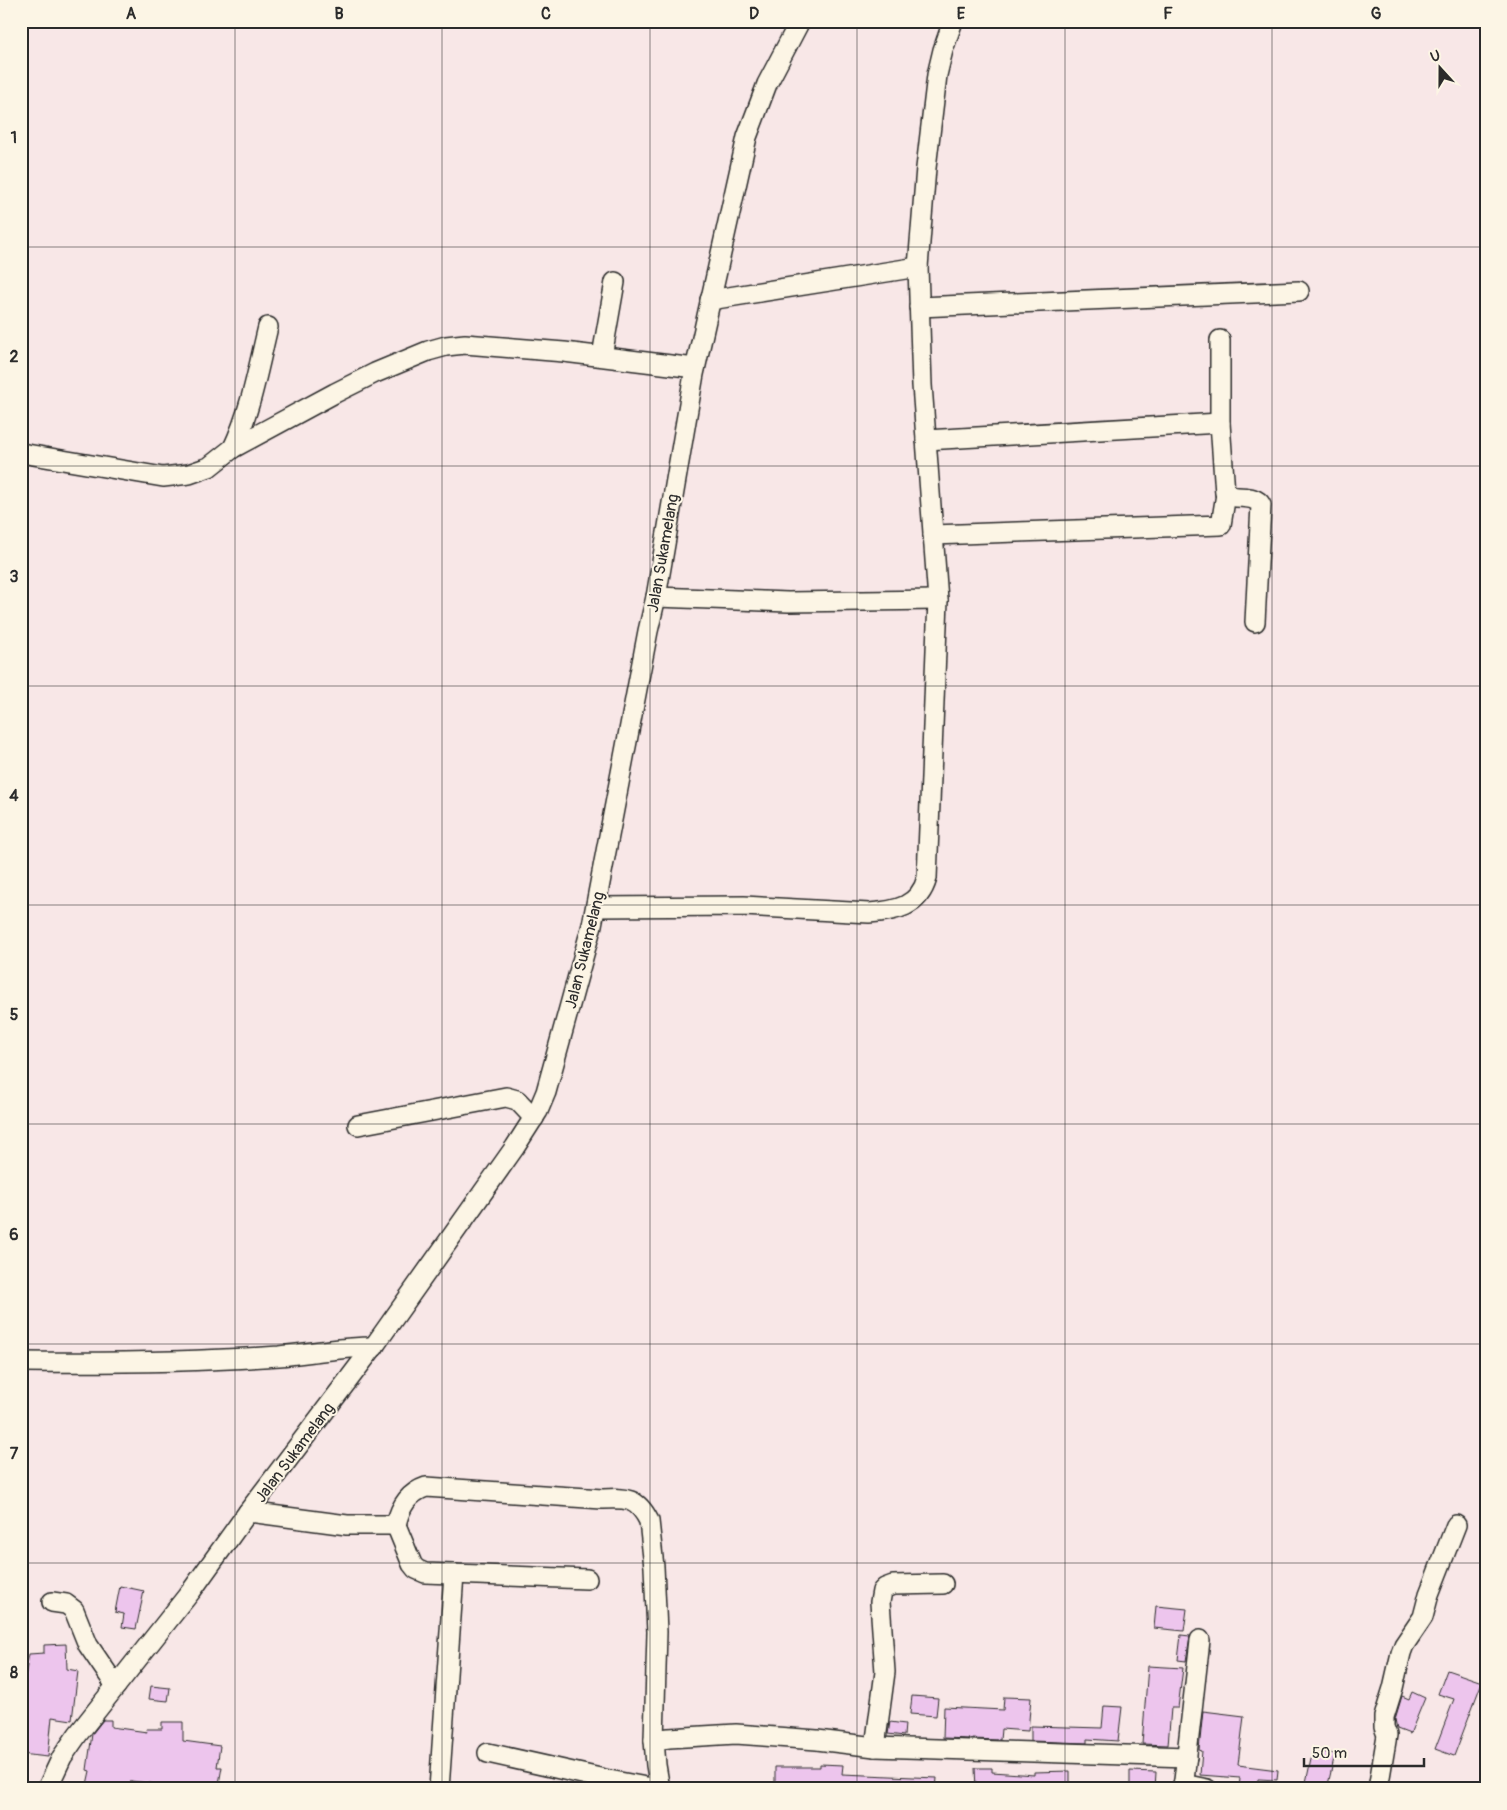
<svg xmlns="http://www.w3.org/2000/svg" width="1507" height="1810" viewBox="0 0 1507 1810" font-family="Pangolin,sans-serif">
<rect width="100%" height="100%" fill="#f8e7e7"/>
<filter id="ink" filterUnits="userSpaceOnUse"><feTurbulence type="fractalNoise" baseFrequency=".02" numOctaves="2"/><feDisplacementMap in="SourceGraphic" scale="10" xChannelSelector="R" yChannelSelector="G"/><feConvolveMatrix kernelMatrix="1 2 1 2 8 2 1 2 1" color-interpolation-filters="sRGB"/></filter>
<g filter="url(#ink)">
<g fill="#edc5ed" stroke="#2b2b2b">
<path d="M 120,1586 L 144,1591 L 136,1629 L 122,1627 L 124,1614 L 115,1612 Z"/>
<path d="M 1156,1606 L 1187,1609 L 1184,1631 L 1154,1628 Z"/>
<path d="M 1181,1635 L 1190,1636 L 1186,1661 L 1178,1660 Z"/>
<path d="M 66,1644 L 67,1669 L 78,1671 L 72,1720 L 52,1717 L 48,1757 L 21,1754 L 21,1701 L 29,1654 L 44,1653 L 44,1645 Z"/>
<path d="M 1148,1666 L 1183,1668 L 1178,1708 L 1171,1708 L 1168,1745 L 1142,1744 Z"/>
<path d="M 1447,1670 L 1482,1682 L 1454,1756 L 1435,1749 L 1454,1699 L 1438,1694 Z"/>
<path d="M 151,1686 L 170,1688 L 168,1701 L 149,1699 Z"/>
<path d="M 1412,1692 L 1425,1698 L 1410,1734 L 1397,1729 L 1395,1719 L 1402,1696 L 1409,1699 Z"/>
<path d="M 912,1696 L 938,1698 L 936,1716 L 910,1714 Z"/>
<path d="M 1004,1697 L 1031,1698 L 1028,1731 L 1001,1729 L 1000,1740 L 943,1738 L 944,1707 L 1003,1710 Z"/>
<path d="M 1104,1706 L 1122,1707 L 1118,1741 L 1087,1739 L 1087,1743 L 1031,1741 L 1031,1726 L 1102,1728 Z"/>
<path d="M 1203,1711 L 1244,1716 L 1238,1765 L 1278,1770 L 1277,1780 L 1258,1779 L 1257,1789 L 1239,1789 L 1240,1778 L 1200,1775 L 1202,1751 L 1199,1750 Z"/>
<path d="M 103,1720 L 111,1720 L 111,1727 L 147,1732 L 146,1729 L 162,1729 L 162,1722 L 183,1722 L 183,1741 L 220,1746 L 217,1767 L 222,1767 L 218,1789 L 183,1789 L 183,1787 L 131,1781 L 129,1789 L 86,1789 L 90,1771 L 87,1770 L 92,1734 Z"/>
<path d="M 890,1722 L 905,1724 L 904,1736 L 888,1734 Z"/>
<path d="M 1313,1750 L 1335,1754 L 1327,1789 L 1305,1787 Z"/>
<path d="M 820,1764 L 843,1765 L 842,1774 L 937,1778 L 936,1789 L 775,1789 L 775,1767 L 820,1767 Z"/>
<path d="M 975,1768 L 992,1768 L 992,1772 L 1034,1775 L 1034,1772 L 1070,1771 L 1070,1789 L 976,1789 Z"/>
<path d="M 1130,1771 L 1156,1772 L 1155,1789 L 1130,1789 Z"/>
</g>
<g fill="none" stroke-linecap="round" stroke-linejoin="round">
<defs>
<g id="minor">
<path d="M 710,300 L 918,267"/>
<path d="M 919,307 L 1299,291"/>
<path d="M 1220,340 L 1220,423 L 1225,493 C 1235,501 1254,493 1261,505 L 1255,622"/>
<path d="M 602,356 L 615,282"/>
<path d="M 926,440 L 1220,423"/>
<path d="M 233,448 C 251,410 258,368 268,327"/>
<path d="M 21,453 L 163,477 L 189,474 L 209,467 L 233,448 L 335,393 L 375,373 L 428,351 L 446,346 L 465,344 L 564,352 L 695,368"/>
<path d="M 933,535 L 1221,525 L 1226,494"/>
<path d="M 656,597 L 788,602 L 938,600"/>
<path d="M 596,907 L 744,906 L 869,913 C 896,911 919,907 927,878 L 938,600 L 922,385 L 918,267 L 926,168 L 937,75 L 943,50 L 953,21"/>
<path d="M 358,1125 L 506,1097 L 517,1100 L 534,1118"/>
<path d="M 21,1362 C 107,1363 193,1362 279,1356 C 311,1353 342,1347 374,1347"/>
<path d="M 248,1512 L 347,1525 L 396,1525 C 400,1507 408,1493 426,1487 L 602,1499 C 626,1498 637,1497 649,1521 L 654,1567 L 657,1632 L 654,1740"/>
<path d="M 396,1525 L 412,1564 L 416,1569 L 425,1573 L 587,1579"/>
<path d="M 52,1602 L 66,1604 L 74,1610 L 88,1645 L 116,1686"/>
<path d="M 875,1747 L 885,1672 L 880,1602 L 882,1591 L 885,1588 L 893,1585 L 943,1584"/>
<path d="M 488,1753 L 609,1780 L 657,1789"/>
<path d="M 1183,1784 L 1207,1789"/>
<path d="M 47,1789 L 62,1757 L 78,1734 L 192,1590 L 248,1512 L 377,1342 L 515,1147 L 538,1111 L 546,1092 L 592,925 L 648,631 L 656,597 L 694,374 L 747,137 L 767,84 L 800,21"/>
<path d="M 439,1789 L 454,1574"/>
<path d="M 660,1789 L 656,1765 L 654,1740 L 669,1738 L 736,1734 L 817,1740 L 875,1747 L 1187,1757"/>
<path d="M 1183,1789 L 1200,1640"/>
<path d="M 1378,1789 L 1387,1735 L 1384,1727 L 1384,1717 L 1393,1688 L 1401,1653 L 1404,1645 L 1423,1617 L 1429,1594 L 1456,1525"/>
</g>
</defs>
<use href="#minor" stroke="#2b2b2b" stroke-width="22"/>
<use href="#minor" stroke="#fcf5e5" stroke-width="19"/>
</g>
</g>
<path fill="none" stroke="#2b2b2b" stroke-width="1" stroke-opacity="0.55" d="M 235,21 L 235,1789M 442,21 L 442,1789M 650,21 L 650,1789M 857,21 L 857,1789M 1065,21 L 1065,1789M 1272,21 L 1272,1789M 21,247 L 1486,247M 21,466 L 1486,466M 21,686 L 1486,686M 21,905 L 1486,905M 21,1124 L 1486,1124M 21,1344 L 1486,1344M 21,1563 L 1486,1563"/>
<g text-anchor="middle" stroke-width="4" stroke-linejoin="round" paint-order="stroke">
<g font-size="16" fill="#2b2b2b" stroke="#fcf5e5">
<text transform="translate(662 553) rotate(-80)" y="6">Jalan Sukamelang</text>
<text transform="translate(584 950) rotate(-76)" y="6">Jalan Sukamelang</text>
<text transform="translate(294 1452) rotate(-53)" y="6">Jalan Sukamelang</text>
</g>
</g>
<rect width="1507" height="1810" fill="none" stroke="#fcf5e5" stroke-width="55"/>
<g transform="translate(1440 68) rotate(339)" stroke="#fcf5e5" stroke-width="4" paint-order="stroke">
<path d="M0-4L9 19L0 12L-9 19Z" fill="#2b2b2b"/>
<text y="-8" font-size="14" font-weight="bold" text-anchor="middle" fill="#2b2b2b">U</text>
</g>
<path d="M1304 1758v8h120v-8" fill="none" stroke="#2b2b2b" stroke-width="2.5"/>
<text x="1312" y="1758" font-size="15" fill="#2b2b2b" stroke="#fcf5e5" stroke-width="4" paint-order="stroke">50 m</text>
<rect x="28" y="28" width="1452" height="1754" fill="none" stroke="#2b2b2b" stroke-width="2"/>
<g font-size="16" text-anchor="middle" font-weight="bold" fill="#2b2b2b">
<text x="131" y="19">A</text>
<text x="339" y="19">B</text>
<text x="546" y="19">C</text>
<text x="754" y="19">D</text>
<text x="961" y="19">E</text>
<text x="1168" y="19">F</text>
<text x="1376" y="19">G</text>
<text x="14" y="143">1</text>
<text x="14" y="362">2</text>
<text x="14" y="582">3</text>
<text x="14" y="801">4</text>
<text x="14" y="1020">5</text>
<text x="14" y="1240">6</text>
<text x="14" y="1459">7</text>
<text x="14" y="1678">8</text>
</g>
</svg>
